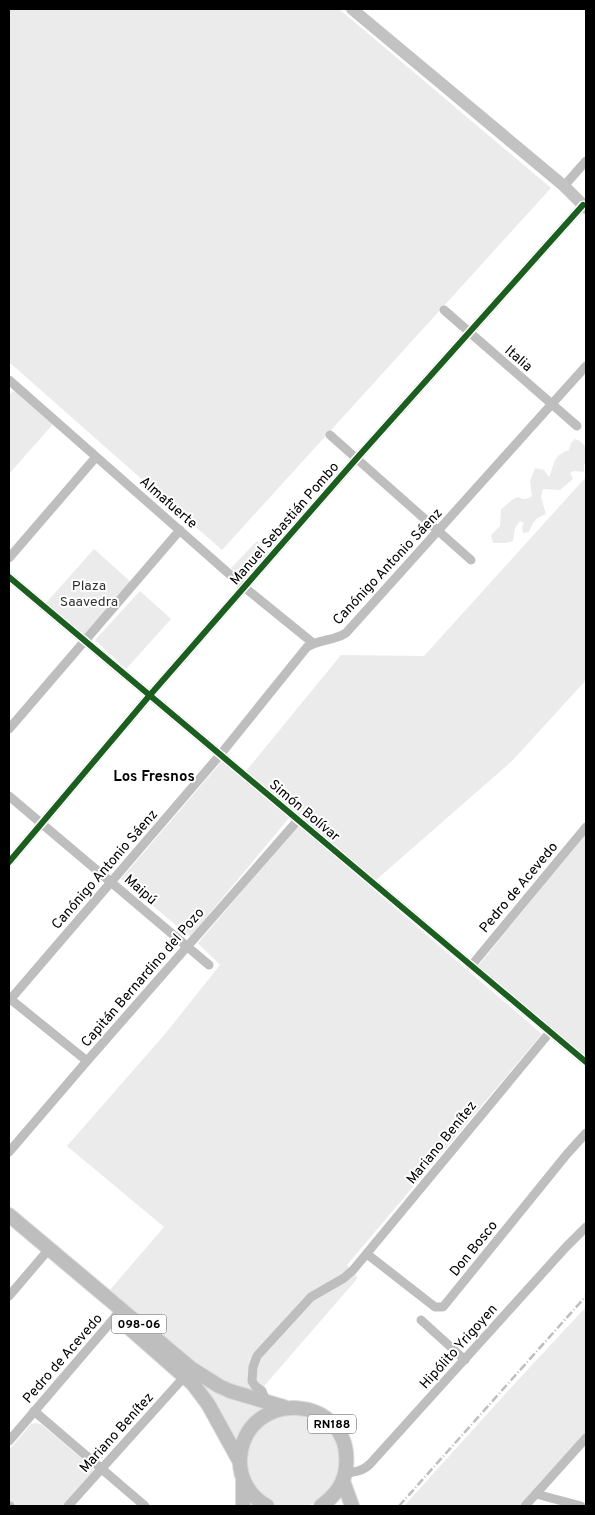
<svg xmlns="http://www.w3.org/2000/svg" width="595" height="1515" viewBox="0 0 595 1515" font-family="Overpass,sans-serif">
<rect width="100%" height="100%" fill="#fff"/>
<g fill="#ebebeb">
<path d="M 9,9 L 339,9 L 551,188 L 222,550 L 9,362 Z"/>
<path d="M 14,391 L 17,392 L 53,424 L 9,474 L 9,394 Z"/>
<path d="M 575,439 L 580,441 L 586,447 L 586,463 L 584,464 L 584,472 L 574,471 L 570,473 L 573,479 L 560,490 L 543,489 L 541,497 L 546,514 C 536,518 533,521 529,532 L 523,533 L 522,527 L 524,523 L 520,521 L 515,528 L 513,541 L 505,543 L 493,543 L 491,535 L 500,526 L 501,509 C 507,505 511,499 518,497 C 524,500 526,500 532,496 L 530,481 L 535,468 L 544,470 L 549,477 C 553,469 553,459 561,454 C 563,452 566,451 569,450 L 571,443 Z"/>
<path d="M 586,477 L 586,680 L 512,761 L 376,880 L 246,771 L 341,655 L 424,656 Z"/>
<path d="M 257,541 L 269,553 L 250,576 C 241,580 237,574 231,568 Z"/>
<path d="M 94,549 L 132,583 L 85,637 L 46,603 Z"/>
<path d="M 140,591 L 171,619 L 126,669 L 95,640 Z"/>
<path d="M 222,761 L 289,818 L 190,937 L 121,879 Z"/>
<path d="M 298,825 L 542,1034 L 347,1265 L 356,1273 L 357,1279 L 258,1393 L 240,1388 L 214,1376 L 184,1354 L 110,1290 L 164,1227 L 67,1146 L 165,1034 L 220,965 L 198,943 Z"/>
<path d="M 586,833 L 586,1059 L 478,966 Z"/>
<path d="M 586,1307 L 586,1432 L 519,1506 L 404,1506 L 517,1381 Z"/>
<path d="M 196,1378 L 269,1407 L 237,1450 Z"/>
<circle cx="293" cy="1460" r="48"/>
<path d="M 36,1423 L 41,1424 L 93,1468 L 95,1472 L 67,1506 L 13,1506 L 9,1503 L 9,1450 L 31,1424 Z"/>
</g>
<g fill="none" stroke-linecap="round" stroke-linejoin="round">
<defs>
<g id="primary">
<path d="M 9,1215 L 192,1369 L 219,1386 L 230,1391 L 284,1407"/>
<path d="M 118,1318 L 193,1384 L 208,1404 L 240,1462"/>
<path d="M 343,1481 L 352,1506"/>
<path d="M 243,1506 L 243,1481"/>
<path d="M 267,1506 C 250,1497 239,1478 240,1459 C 245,1386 353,1394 346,1466 C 345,1484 335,1496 321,1506"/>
</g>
</defs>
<use href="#primary" stroke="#dbdbdb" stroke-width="16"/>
<g stroke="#bebebe" stroke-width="9">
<path d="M 564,186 L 586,161"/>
<path d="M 444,310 L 577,426"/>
<path d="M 9,380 L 244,587 L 313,643"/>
<path d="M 330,435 L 471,560"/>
<path d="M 9,558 L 96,457"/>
<path d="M 9,577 L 586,1062"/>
<path d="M 9,729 L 180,530"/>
<path d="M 9,796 L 209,965"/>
<path d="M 9,862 L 150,695 L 357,458 L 583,205"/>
<path d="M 471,966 L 586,827"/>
<path d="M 9,998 L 87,1061"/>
<path d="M 9,1001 L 220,755 L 307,647 C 319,639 334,641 346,633 L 586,366"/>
<path d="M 9,1152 L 87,1061 L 298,820"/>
<path d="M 367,1254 L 435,1307 L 443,1307 L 567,1154 L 586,1133"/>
<path d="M 9,1296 L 44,1255"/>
<path d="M 421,1320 L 465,1360"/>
<path d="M 261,1401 L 264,1396 L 262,1391 L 255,1386 L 252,1381 L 253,1367 L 257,1356 L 311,1297 L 344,1278 L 353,1270 L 550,1032"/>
<path d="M 34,1411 L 145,1506"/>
<path d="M 9,1441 L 116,1316"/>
<path d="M 346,1473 C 355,1472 363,1471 370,1464 L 566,1247 L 586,1227"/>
<path d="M 536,1494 L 581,1506"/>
<path d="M 9,1506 L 10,1506"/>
<path d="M 68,1506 L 185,1376"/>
<path d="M 525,1506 L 586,1438"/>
</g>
<path stroke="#c2c2c2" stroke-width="12" d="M 352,9 L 564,186 L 586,208"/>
<use href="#primary" stroke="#bebebe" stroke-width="14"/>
<path stroke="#bebebe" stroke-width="2.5" stroke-dasharray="8 2.5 1 2.5" stroke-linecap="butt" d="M 399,1506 L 586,1296"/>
<defs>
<g id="cycleway">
<path d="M 9,577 L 586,1062"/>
<path d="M 9,862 L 150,695 L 357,458 L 583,205"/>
</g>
</defs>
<use href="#cycleway" stroke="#fff" stroke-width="9"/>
<use href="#cycleway" stroke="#1b5e20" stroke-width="6"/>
</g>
<g text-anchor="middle" stroke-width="4" stroke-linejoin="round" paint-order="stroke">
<g fill="#fff" stroke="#4c4c4c" stroke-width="1">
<rect x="111.5" y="1314.5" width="55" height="19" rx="4"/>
<rect x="308" y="1414.5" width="48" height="19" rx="4"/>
</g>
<g font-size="12" font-weight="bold" fill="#000">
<text x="139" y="1328">098-06</text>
<text x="332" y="1428">RN188</text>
</g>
<g font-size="14" fill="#000" stroke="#fff">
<text transform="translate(519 358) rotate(41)" y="5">Italia</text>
<text transform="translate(169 502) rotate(41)" y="5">Almafuerte</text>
<text transform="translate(284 523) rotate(-49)" y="5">Manuel Sebastián Pombo</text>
<text transform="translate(387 566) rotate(-47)" y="5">Canónigo Antonio Sáenz</text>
<text transform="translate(305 810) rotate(40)" y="5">Simón Bolívar</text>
<text transform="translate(104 869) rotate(-49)" y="5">Canónigo Antonio Sáenz</text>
<text transform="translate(518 887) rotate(-50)" y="5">Pedro de Acevedo</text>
<text transform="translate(141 889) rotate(41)" y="5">Maipú</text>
<text transform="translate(142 977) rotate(-49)" y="5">Capitán Bernardino del Pozo</text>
<text transform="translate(441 1142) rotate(-51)" y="5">Mariano Benítez</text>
<text transform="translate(473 1248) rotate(-51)" y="5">Don Bosco</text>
<text transform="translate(458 1346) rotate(-48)" y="5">Hipólito Yrigoyen</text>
<text transform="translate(62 1358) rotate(-49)" y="5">Pedro de Acevedo</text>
<text transform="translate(116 1432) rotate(-48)" y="5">Mariano Benítez</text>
</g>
<g font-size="14" fill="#313131" stroke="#fff">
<text x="89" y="590">Plaza<tspan x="89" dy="16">Saavedra</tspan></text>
</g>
<g font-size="15" font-weight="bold" fill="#000" stroke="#fff">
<text x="154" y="781">Los Fresnos</text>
</g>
</g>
<rect width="595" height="1515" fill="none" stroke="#000000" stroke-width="20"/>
</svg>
